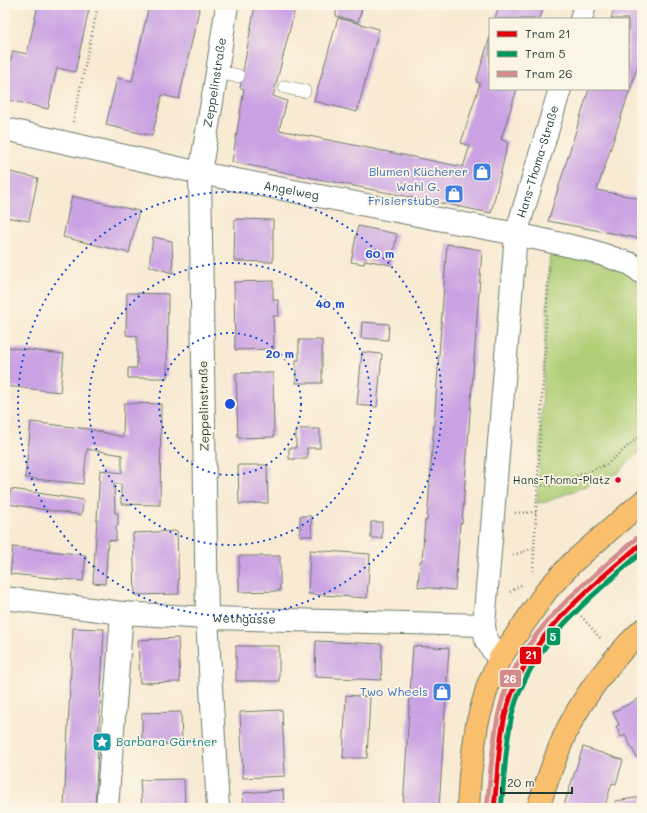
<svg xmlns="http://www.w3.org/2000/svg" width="647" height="813" font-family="Mali,sans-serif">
	<rect width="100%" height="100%" fill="#fcf5e5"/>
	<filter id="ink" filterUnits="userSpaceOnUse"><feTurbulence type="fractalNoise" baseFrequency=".025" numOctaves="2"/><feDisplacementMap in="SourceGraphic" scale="8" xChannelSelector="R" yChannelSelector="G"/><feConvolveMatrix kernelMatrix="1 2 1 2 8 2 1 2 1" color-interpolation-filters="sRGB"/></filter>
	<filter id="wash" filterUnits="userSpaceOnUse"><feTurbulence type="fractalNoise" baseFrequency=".012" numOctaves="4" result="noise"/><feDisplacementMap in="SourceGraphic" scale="16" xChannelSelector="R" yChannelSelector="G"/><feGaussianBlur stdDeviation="0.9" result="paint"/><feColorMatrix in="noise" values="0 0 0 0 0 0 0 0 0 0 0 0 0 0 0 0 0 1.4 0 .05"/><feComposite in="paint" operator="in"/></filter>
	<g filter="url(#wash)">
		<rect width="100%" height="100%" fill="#f8ead3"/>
		<path fill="#afce76" stroke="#678655" d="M550 249 627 268 642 282V449L618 473 546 502 537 503Z"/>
		<g id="blocks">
			<g fill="#caa2e3">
				<path d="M38 5H90L75 72 57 68 48 109 5 99V85L13 51 27 54Z"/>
				<path d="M149 5H200L179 99 162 95 152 136 106 125 117 78 132 81Z"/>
				<path d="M255 5H296L273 96 287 101 279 130 463 167 470 146 461 143 480 83 476 82 490 37V89H517L501 139 508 143 491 213 232 162 244 89 240 88Z"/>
				<path d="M336 5H363L358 22 336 16Z"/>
				<path d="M499 5H544L540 19H495Z"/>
				<path d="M615 5H642V53L597 190 642 199V239L548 221 589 89H628V19H611Z"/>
				<path d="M338 18 379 29 357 112 314 101Z"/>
				<path d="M5 171 38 178 29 221 5 217Z"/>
				<path d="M72 196 139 211 129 253 63 237Z"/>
				<path d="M235 219 273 220V262L234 261Z"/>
				<path d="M358 226 397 234 391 265 365 260 364 264 351 262Z"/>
				<path d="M153 237 172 241 173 273 149 266Z"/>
				<path d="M447 244 482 250 462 523H460L455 590 418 587 420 561H422L425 520 427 521Z"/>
				<path d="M273 281V300H278L279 316H273L274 349 235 350 234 282Z"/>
				<path d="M127 293 168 294 167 378H128V368H137V336L126 335Z"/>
				<path d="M362 322 389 324 388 340 361 338Z"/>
				<path d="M299 340H322V383H296V360H299Z"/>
				<path d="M5 347 64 354 60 392 5 386Z"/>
				<path d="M362 352 382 354 377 407 357 405Z"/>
				<path d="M236 373H273L274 437 238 438Z"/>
				<path d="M124 403 161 404 160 505 121 504V484H114L115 513H118V526H116V541L108 540 105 584 93 583 100 470 122 473V455L87 449 83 484 25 478 31 422 89 429 123 437Z"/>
				<path d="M296 429H320V448H307V459H289V448H296Z"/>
				<path d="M238 465H267L268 503 239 504Z"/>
				<path d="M11 489 84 500 81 515 8 504Z"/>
				<path d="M300 516H311L312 536H300Z"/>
				<rect x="371" y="522" width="11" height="16"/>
				<path d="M177 531 179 594 135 595 133 533Z"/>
				<path d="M13 547 86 555 83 581 10 574Z"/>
				<path d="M310 550 370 554 367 598 308 594Z"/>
				<path d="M239 556H280V591L239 592Z"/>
				<path d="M73 628 104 629 95 808H64Z"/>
				<path d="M178 638 180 682 140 683 138 640Z"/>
				<path d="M316 641 382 644 381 680 315 677Z"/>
				<rect x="236" y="646" width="43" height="35"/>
				<path d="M413 646 449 648 439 808H403Z"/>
				<path d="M346 695 370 697 367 758H343Z"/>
				<path d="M642 697V755L637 758 625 735 621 737 616 726 619 725 613 712Z"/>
				<path d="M282 710 285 776 243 778 240 712Z"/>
				<path d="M181 712 182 744H142V713Z"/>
				<path d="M583 747 623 760 616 784 612 783 604 808H563Z"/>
				<path d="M184 779 185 808H142L140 780Z"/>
				<path d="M283 790 284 808H244L243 793Z"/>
				<path d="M642 797V808H613L616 807 615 801Z"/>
			</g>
		</g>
	</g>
	<g filter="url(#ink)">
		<use href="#blocks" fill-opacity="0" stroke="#6b7a6c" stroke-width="1"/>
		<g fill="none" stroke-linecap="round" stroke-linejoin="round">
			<g stroke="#6b7a6c" stroke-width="14">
				<g id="lane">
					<path d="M217 72 238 76"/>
					<path d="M285 87 304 91"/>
				</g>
			</g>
			<g stroke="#6b7a6c" stroke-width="24">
				<g id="street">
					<path d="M581 19 585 5"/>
					<path id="s1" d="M5 129 200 173 516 234 589 250 631 264 642 273"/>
					<path id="s2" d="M5 598 122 613 207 618 484 625"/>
					<path id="s3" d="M499 660 486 640 484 625 516 234 560 89"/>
					<path d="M107 808 122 613"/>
					<path id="s4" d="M218 808 207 618 200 173 217 72 227 5"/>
				</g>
			</g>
			<g stroke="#6b7a6c" stroke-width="24">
				<g id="primary">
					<path d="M468 808 470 775 477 724 488 685 499 660 547 590 573 562 642 502"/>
					<path d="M538 808C547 781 556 753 568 728 587 691 612 659 642 630"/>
				</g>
			</g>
			<g stroke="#6b7a6c" stroke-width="2.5" stroke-dasharray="1 3" stroke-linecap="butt">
				<path d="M73 122 98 5"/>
				<path d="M518 484 549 486 606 465 642 434"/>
				<path d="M515 513 537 512"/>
				<path d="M513 555 535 548"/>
				<path d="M533 571 549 264"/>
				<path d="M510 592 521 585"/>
				<path d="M568 601 601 639"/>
			</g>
			<use href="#lane" stroke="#fff" stroke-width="13"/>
			<use href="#street" stroke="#fff" stroke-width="22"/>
			<use href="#primary" stroke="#f9bf6c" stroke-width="22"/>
			<g stroke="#fcf5e5" stroke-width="8">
				<path id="tram-1" d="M494 808C498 775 498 740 507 708 527 636 588 590 642 543"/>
			</g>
			<g stroke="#fcf5e5" stroke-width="8">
				<path id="tram-2" d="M501 808C505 776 505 743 513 711 532 642 591 597 642 552"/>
			</g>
			<g stroke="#fcf5e5" stroke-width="8">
				<path id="tram-3" d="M487 807C491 774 492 740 500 708 519 633 582 586 637 538"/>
			</g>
			<use href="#tram-1" stroke="#e2000a" stroke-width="5"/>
			<use href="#tram-2" stroke="#00975f" stroke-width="5"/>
			<use href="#tram-3" stroke="#d38c8b" stroke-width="5"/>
		</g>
	</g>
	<g fill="none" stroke="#1d4ed8" stroke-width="2" stroke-dasharray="2 4">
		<circle cx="230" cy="404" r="71"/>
		<circle cx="230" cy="404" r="141"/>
		<circle cx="230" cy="404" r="212"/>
	</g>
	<defs>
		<g id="shop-square" transform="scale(1)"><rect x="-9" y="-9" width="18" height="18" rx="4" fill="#3f7fe0" stroke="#fcf5e5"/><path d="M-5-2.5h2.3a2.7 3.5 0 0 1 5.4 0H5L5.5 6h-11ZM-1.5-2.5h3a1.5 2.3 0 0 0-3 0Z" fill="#fff"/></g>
		<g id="sight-square" transform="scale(1)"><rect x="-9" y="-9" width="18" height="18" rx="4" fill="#0f9aa8" stroke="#fcf5e5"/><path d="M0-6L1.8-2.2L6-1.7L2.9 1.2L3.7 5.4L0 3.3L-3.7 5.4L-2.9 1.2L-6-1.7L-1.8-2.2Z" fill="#fff"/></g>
	</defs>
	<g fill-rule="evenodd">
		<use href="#shop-square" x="482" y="172"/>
		<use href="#shop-square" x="454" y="194"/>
		<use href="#shop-square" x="442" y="692"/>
		<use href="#sight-square" x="102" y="742"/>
	</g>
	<circle fill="#e4002b" stroke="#fcf5e5" stroke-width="1.5" cx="618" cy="480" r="3.5"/>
	<g text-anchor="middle" stroke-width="3.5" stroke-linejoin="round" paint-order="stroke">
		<g font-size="11" fill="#1f3d34" stroke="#fcf5e5" text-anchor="end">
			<text x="610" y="484">Hans-Thoma-Platz</text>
		</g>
		<g font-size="12" fill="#1f3d34" stroke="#fcf5e5">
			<text dy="4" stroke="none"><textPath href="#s4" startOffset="727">Zeppelinstraße</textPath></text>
			<text dy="4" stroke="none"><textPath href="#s3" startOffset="507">Hans-Thoma-Straße</textPath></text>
			<text dy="4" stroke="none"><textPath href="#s1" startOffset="293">Angelweg</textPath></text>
			<text transform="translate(204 406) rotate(-91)" y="4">Zeppelinstraße</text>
			<text dy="4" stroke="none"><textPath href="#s2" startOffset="240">Wethgasse</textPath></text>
		</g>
		<g font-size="12" fill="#366cbe" stroke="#fcf5e5" text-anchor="end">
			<text x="468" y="176">Blumen Kücherer</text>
			<text x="440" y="191">Wahl G.<tspan x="440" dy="14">Frisierstube</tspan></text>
			<text x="428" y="696">Two Wheels</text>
		</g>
		<g font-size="12" fill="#0d838f" stroke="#fcf5e5" text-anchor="start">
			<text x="116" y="746">Barbara Gärtner</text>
		</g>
	</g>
	<circle cx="230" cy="404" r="6" fill="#1d4ed8" stroke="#fcf5e5" stroke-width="2"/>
	<g font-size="12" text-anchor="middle" font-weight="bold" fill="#1d4ed8" stroke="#fcf5e5" stroke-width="3.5" stroke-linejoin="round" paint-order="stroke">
		<text x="380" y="258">60 m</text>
		<text x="330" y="308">40 m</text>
		<text x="280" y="358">20 m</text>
	</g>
	<g stroke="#fcf5e5" stroke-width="1.5">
		<rect x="546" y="627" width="15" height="19" rx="4" fill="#00975f"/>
		<rect x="519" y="646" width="23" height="19" rx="4" fill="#e2000a"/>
		<rect x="499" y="669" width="23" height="19" rx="4" fill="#d38c8b"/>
	</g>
	<g font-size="11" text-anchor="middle" font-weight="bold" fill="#fff">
		<text x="553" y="641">5</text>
		<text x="531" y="659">21</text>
		<text x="510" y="683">26</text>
	</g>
	<rect width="647" height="813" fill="none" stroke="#fcf5e5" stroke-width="20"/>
	<rect x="489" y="18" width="140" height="72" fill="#fcf5e5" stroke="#a4ab9e"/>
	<rect x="497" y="31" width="20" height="6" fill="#e2000a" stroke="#a4ab9e"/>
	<text x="525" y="38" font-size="12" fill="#1f3d34">Tram 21</text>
	<rect x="497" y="51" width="20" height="6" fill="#00975f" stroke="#a4ab9e"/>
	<text x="525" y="58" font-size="12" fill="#1f3d34">Tram 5</text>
	<rect x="497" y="71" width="20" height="6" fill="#d38c8b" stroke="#a4ab9e"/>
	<text x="525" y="78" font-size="12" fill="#1f3d34">Tram 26</text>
	<path d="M501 787v6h71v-6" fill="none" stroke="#1f3d34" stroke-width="2"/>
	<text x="507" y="787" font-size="12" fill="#1f3d34" stroke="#fcf5e5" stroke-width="3" paint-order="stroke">20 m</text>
</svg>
